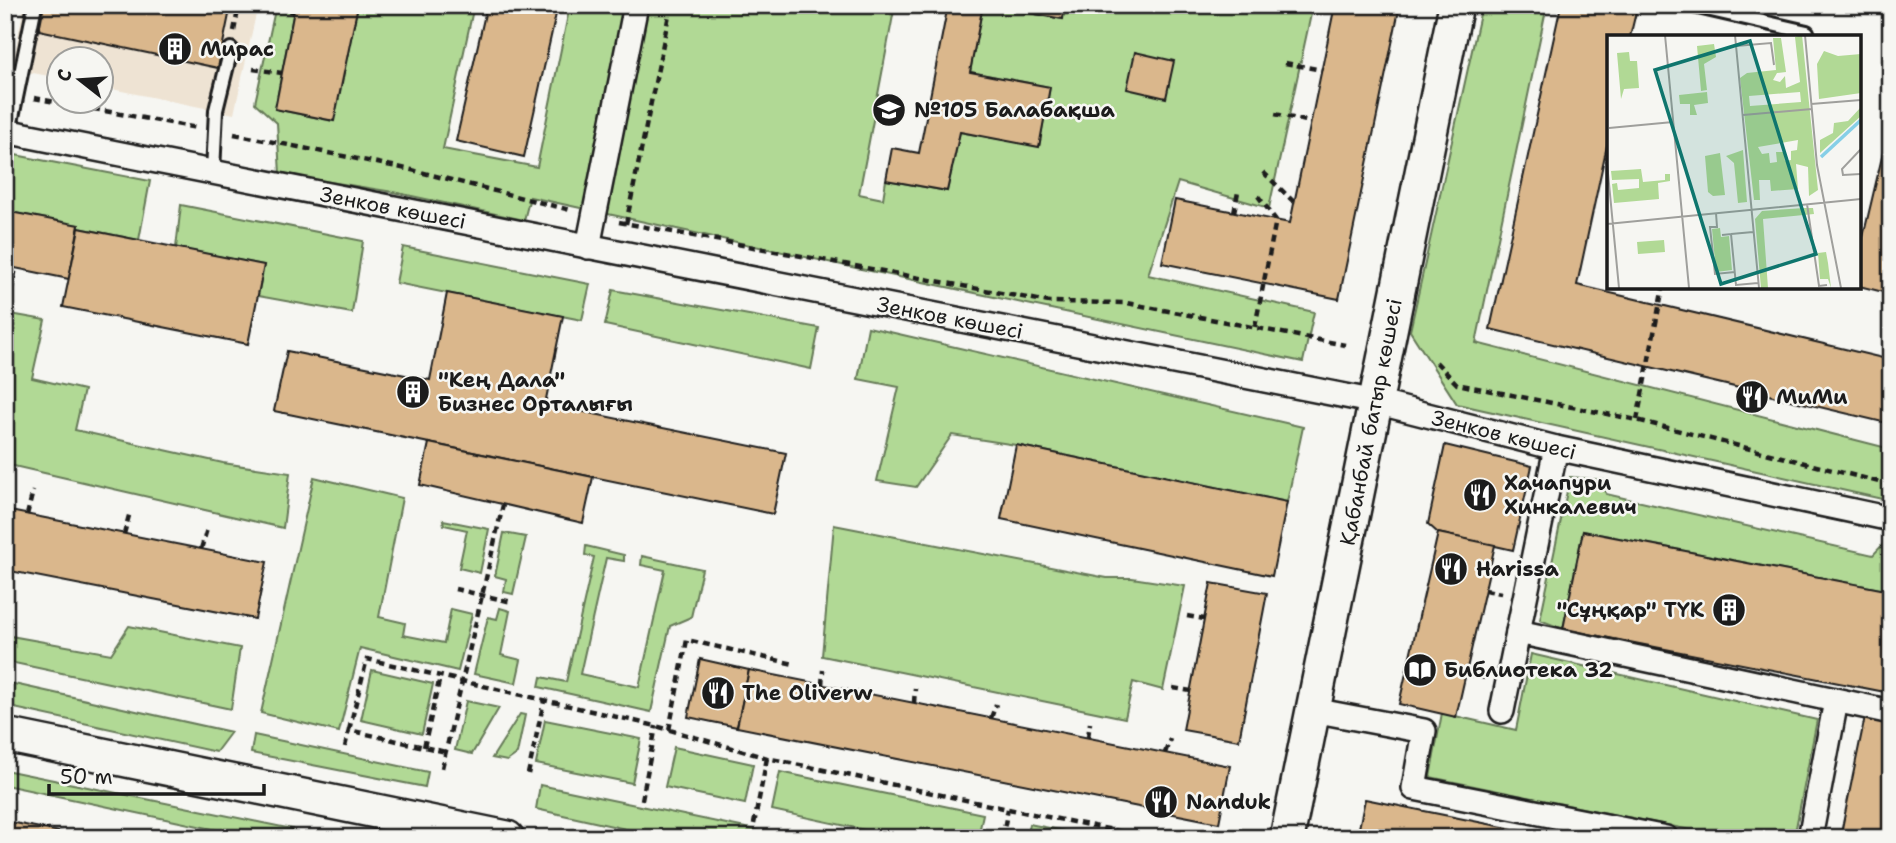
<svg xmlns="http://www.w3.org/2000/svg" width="1896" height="843" font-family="'Shantell Sans',sans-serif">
	<rect width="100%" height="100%" fill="#f6f6f2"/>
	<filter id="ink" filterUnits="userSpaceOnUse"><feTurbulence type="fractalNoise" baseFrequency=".0143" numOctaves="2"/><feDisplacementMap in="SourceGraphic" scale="14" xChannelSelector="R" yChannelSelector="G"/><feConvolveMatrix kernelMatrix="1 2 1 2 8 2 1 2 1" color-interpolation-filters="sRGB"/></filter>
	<g filter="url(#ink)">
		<path fill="#eee3d3" d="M24 5H258L234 114 102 87V60H60L59 78 12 69Z"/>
		<g fill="#b1d995" stroke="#667a58" stroke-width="2">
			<path d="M276 5H295L275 109 333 121 358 5H474L443 149 537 167 570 5H895L859 194 883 199 886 180 947 191 960 132 1039 146 1050 87 970 72 983 5 1062 19 1065 5H1313L1269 208 1178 182 1148 275 1314 312 1303 362 842 265 530 197 524 220 393 192 280 174 277 123 255 103Z"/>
			<path d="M1482 5H1547L1476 343 1891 449V501L1457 404 1410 331Z"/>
			<path d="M5 153 150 181 139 240 79 228V225L5 211Z"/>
			<path d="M181 205 363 241 352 313 258 296 264 265 176 248Z"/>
			<path d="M403 247 590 284 582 320 396 283Z"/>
			<path d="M613 290 819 328 811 369 605 325Z"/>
			<path d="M5 313 45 320 32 378 84 390 75 430 223 463 290 473 283 528 5 464Z"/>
			<path d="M868 327 1303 427 1287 502 1016 445 952 435 916 487 877 481 899 387 858 379Z"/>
			<path d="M314 477 402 498 379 617 405 623 403 635 444 643 451 609 472 614 458 671 360 648 339 732 261 713Z"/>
			<path d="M1570 477 1603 480 1606 494 1873 555 1889 538 1891 545V591L1583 531 1563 629 1540 620Z"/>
			<path d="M443 520 489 529 480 573 459 568 467 530 444 525Z"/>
			<path d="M834 525 1107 578H1132L1185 586 1163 690 1133 682 1125 718 822 656Z"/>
			<path d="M504 533 526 537 513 594 504 592 506 579 495 576Z"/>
			<path d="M586 546 624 555V561L606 558 580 674 639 687 665 570 641 565 642 556 702 569 691 617 670 626 651 712 539 687 541 677 566 682 594 557 585 555Z"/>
			<path d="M500 608 510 611 501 655 521 660 516 683 474 674 488 617 497 619Z"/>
			<path d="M129 626 240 648 231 709 5 661V635L111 654Z"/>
			<path d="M1531 654 1817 720 1794 838H1730L1430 777 1442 713 1516 730Z"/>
			<path d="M372 670 433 684 422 734 361 720Z"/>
			<path d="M5 682 231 732 216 752 5 706Z"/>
			<path d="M466 701 499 708 472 754 455 750Z"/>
			<path d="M520 714 525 715 517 754 507 761 492 758Z"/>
			<path d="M545 720 641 739 632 783 536 764Z"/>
			<path d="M254 735 428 772 425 787 251 753Z"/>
			<path d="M674 747 753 764 745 804 665 787Z"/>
			<path d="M5 770 292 829 290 838H255L5 785Z"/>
			<path d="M780 772 983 814 978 838H902L772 810Z"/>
			<path d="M540 785 793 838H666L536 809Z"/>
			<path d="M1029 824 1100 838H1026Z"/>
		</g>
		<g fill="#dab78c" stroke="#1c1c1c" stroke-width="2">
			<path d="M44 5H231L218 68 39 30Z"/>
			<path d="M295 5H358L334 121 275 109Z"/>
			<path d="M487 5H558L524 157 456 141Z"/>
			<path d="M948 5H983L970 72 1050 87 1039 147 960 132 947 191 886 180 892 148 919 153Z"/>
			<path d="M987 5H1065L1063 19Z"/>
			<path d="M1335 5H1400L1339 299 1162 263 1175 200 1290 223Z"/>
			<path d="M1561 5H1624L1637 8 1630 37H1609V136L1577 285 1891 360V424L1490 329Z"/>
			<path d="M1135 52 1174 61 1166 98 1127 89Z"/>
			<path d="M1891 119V294L1859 286V254Z"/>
			<path d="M5 211 79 225 69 279 5 266Z"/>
			<path d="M79 228 264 265 248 344 63 307Z"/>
			<path d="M447 293 563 316 545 404 786 453 773 514 274 411 287 351 430 380Z"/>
			<path d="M429 443 593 477 583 523 420 485Z"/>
			<path d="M1016 445 1287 502 1272 576 1001 519Z"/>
			<path d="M1445 445 1532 466 1513 550 1438 533 1428 524Z"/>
			<path d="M5 510 267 562 255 619 5 570Z"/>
			<path d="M1583 531 1891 591V661L1885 692 1563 629Z"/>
			<path d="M1438 533 1495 545 1456 717 1399 704Z"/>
			<path d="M1211 583 1267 593 1239 740 1183 730Z"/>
			<path d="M700 659 749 670 737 727 688 717Z"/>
			<path d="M749 670 1230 766 1219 823 737 727Z"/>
			<path d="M1866 712 1891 717V838H1840Z"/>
			<path d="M1365 799 1439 814 1557 838H1357Z"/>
			<path d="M5 821 90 838H5Z"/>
		</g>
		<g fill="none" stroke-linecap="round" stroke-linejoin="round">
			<g stroke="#1c1c1c" stroke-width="18">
				<g id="lane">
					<path d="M1689 5 1807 32"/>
					<path d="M9 132 35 5"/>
					<path d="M213 172 216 110 231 49"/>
				</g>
			</g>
			<g stroke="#1c1c1c" stroke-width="28">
				<g id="street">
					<path d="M5 131 1376 402 1556 448 1891 519"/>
					<path d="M588 247 636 5"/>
					<path d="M1518 632 1556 448"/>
					<path d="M1313 710 1424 731 1414 788 1666 838"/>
					<path d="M1502 711 1518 632 1891 712"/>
					<path d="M1810 838 1836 701"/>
				</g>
			</g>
			<g stroke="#1c1c1c" stroke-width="38">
				<g id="secondary">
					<path d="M5 735 507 838"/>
					<path d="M1287 838 1456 5"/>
				</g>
			</g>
			<g stroke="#1c1c1c" stroke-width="4.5" stroke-dasharray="7 5" stroke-linecap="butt">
				<path d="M266 6 294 12"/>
				<path d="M1297 8 1303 5"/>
				<path d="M234 31 239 5"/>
				<path d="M1285 63 1322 70"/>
				<path d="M253 69 282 73"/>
				<path d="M34 98 197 128"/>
				<path d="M1275 114 1311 122"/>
				<path d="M234 134 412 170 570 210"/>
				<path d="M1263 172 1294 202"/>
				<path d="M1234 212 1238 192"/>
				<path d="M619 222 1049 302 1127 303 1345 345"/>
				<path d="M626 224 671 5"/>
				<path d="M9 302 16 268"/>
				<path d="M1255 327 1276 220 1258 196"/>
				<path d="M1436 362 1457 384 1637 420 1891 485"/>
				<path d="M1637 420 1663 287"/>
				<path d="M27 515 33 491"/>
				<path d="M124 534 130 512"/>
				<path d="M201 549 207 529"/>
				<path d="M455 589 512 602"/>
				<path d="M1485 590 1501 593"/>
				<path d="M1187 616 1204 619"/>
				<path d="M1466 674 1486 678"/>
				<path d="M822 685 823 670"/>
				<path d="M1173 688 1191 691"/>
				<path d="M914 703 915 688"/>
				<path d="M991 718 996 704"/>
				<path d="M349 730 367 659 656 726 767 758 1008 809 1153 838"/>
				<path d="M669 730 687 640 794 664"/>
				<path d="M1088 737 1090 723"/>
				<path d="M345 747 349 730 446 752"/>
				<path d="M424 747 440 677"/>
				<path d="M1165 753 1170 739"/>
				<path d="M442 768 503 505"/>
				<path d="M528 774 544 701"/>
				<path d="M642 800 656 726"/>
				<path d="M754 824 767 758"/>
				<path d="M1002 838 1008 809"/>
			</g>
			<use href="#lane" stroke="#f6f6f2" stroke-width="12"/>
			<use href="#street" stroke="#f6f6f2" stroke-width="23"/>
			<use href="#secondary" stroke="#f6f6f2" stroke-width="33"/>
		</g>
	</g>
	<defs>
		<g id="building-disc" transform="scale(1.75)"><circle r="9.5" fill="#1c1c1c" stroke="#f6f6f2"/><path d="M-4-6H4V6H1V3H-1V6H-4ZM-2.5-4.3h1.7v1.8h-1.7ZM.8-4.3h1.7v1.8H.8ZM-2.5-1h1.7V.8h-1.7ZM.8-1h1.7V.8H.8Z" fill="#fff"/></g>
		<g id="school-disc" transform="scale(1.75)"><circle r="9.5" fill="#1c1c1c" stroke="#f6f6f2"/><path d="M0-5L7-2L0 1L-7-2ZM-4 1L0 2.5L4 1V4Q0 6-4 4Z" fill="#fff"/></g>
		<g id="restaurant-disc" transform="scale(1.75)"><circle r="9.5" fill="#1c1c1c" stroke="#f6f6f2"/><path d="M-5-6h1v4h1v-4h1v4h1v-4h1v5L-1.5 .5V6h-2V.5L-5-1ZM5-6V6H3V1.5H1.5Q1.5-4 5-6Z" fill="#fff"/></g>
		<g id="library-disc" transform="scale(1.75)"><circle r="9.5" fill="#1c1c1c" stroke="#f6f6f2"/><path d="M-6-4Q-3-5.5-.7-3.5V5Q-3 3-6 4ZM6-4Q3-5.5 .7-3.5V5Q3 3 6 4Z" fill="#fff"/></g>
	</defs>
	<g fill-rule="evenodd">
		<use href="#building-disc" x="175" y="49"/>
		<use href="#school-disc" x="889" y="110"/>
		<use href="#building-disc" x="413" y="392"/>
		<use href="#restaurant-disc" x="1752" y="397"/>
		<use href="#restaurant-disc" x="1480" y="495"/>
		<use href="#restaurant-disc" x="1451" y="569"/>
		<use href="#building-disc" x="1729" y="610"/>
		<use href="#library-disc" x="1420" y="670"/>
		<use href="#restaurant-disc" x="718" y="693"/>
		<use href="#restaurant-disc" x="1161" y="802"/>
	</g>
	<g text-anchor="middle" stroke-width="5" stroke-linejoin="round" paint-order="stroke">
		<g font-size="21" font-weight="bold" fill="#1c1c1c" stroke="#f6f6f2" text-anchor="start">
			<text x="200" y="56">Мирас</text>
			<text x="914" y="117">№105 Балабақша</text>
			<text x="438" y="387">"Кең Дала"<tspan x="438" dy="24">Бизнес Орталығы</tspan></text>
			<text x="1776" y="404">МиМи</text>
			<text x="1504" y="490">Хачапури<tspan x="1504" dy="24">Хинкалевич</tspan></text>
			<text x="1476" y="576">Harissa</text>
			<text x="1704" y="617" text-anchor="end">"Сұңқар" ТҮК</text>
			<text x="1444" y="677">Библиотека 32</text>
			<text x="742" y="700">The Oliverw</text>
			<text x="1186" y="809">Nanduk</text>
		</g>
		<g font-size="21" fill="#1c1c1c" stroke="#f6f6f2">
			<text transform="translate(393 208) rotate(11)" y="7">Зенков көшесі</text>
			<text transform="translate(950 318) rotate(11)" y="7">Зенков көшесі</text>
			<text transform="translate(1371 422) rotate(-79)" y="7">Қабанбай батыр көшесі</text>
			<text transform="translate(1504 435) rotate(14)" y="7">Зенков көшесі</text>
		</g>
	</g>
	<g transform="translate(1607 35)">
		<rect width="254" height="254" fill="#f6f6f2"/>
		<path d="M195 0 211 155 202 161 201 132 189 129 191 154 164 156 163 145H152L153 165H147L133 43 140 38 169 35 166 3H174L179 37 170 38 166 45 173 47 178 41 179 53 193 47 188 2ZM193 57 194 67 143 71 142 61ZM191 105 190 115 184 116V125L178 126 177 117H169L170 127 163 128 162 118 155 119 151 112ZM107 9 109 22 97 29 100 55 94 56 90 11ZM217 16 231 21 254 19V58L212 64 210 29ZM22 17 23 26H30L32 53 17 54 14 64 10 18ZM100 57 101 68 87 70 90 80H83V69H73L72 60ZM254 72V81L213 118V105L226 98 227 88 241 86ZM136 115 140 167 131 168 127 128 119 121ZM113 118 118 160 106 161 101 157 98 121ZM34 134 36 147 58 145V139H63V146L51 148 52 164 7 168 5 149 10 148 11 155 32 153V144L5 145 4 136ZM197 173H206L207 179 156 184 161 253H154L148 184 155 176ZM113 193 114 202 122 201 125 235 109 237 105 194ZM57 205 58 217 31 219 30 207ZM219 217 221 228 224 253 221 244H213L211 218Z" fill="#b1d995" fill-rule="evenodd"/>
		<path fill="none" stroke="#86cfe7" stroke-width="3.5" d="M214 122 254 85"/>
		<path fill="none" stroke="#9f9f9c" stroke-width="2" d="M58 0 82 253M128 0 152 253M198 0 210 130 234 253M129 11 164 8 167 30M204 69 254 65M136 80 205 74M2 93 66 87M254 114 235 134 236 140 254 139M0 128 12 253M200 169 212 251 220 250M109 178 110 192H103L108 239 128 237M0 189 254 164M124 199 146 197M115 200 124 199 129 250 151 248"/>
		<path fill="#0f766e" fill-opacity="0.15" stroke="#0f766e" stroke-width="3.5" d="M143 6 209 219 114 249 48 35Z"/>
		<rect width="254" height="254" fill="none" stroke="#1c1c1c" stroke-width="3.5"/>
	</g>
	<rect width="1896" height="843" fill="none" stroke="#f6f6f2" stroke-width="28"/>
	<rect x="14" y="14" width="1868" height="815" fill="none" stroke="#1c1c1c" stroke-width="2.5" filter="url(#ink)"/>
	<g transform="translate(80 80) rotate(287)"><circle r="33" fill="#f6f6f2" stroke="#9f9f9c" stroke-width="2"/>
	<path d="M0-5L12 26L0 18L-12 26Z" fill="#1c1c1c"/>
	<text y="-10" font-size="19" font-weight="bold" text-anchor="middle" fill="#1c1c1c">С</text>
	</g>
	<path d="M49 784v10h215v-10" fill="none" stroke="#1c1c1c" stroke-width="3.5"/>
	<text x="60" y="784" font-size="21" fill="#1c1c1c" stroke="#f6f6f2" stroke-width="5" paint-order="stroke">50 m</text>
</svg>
